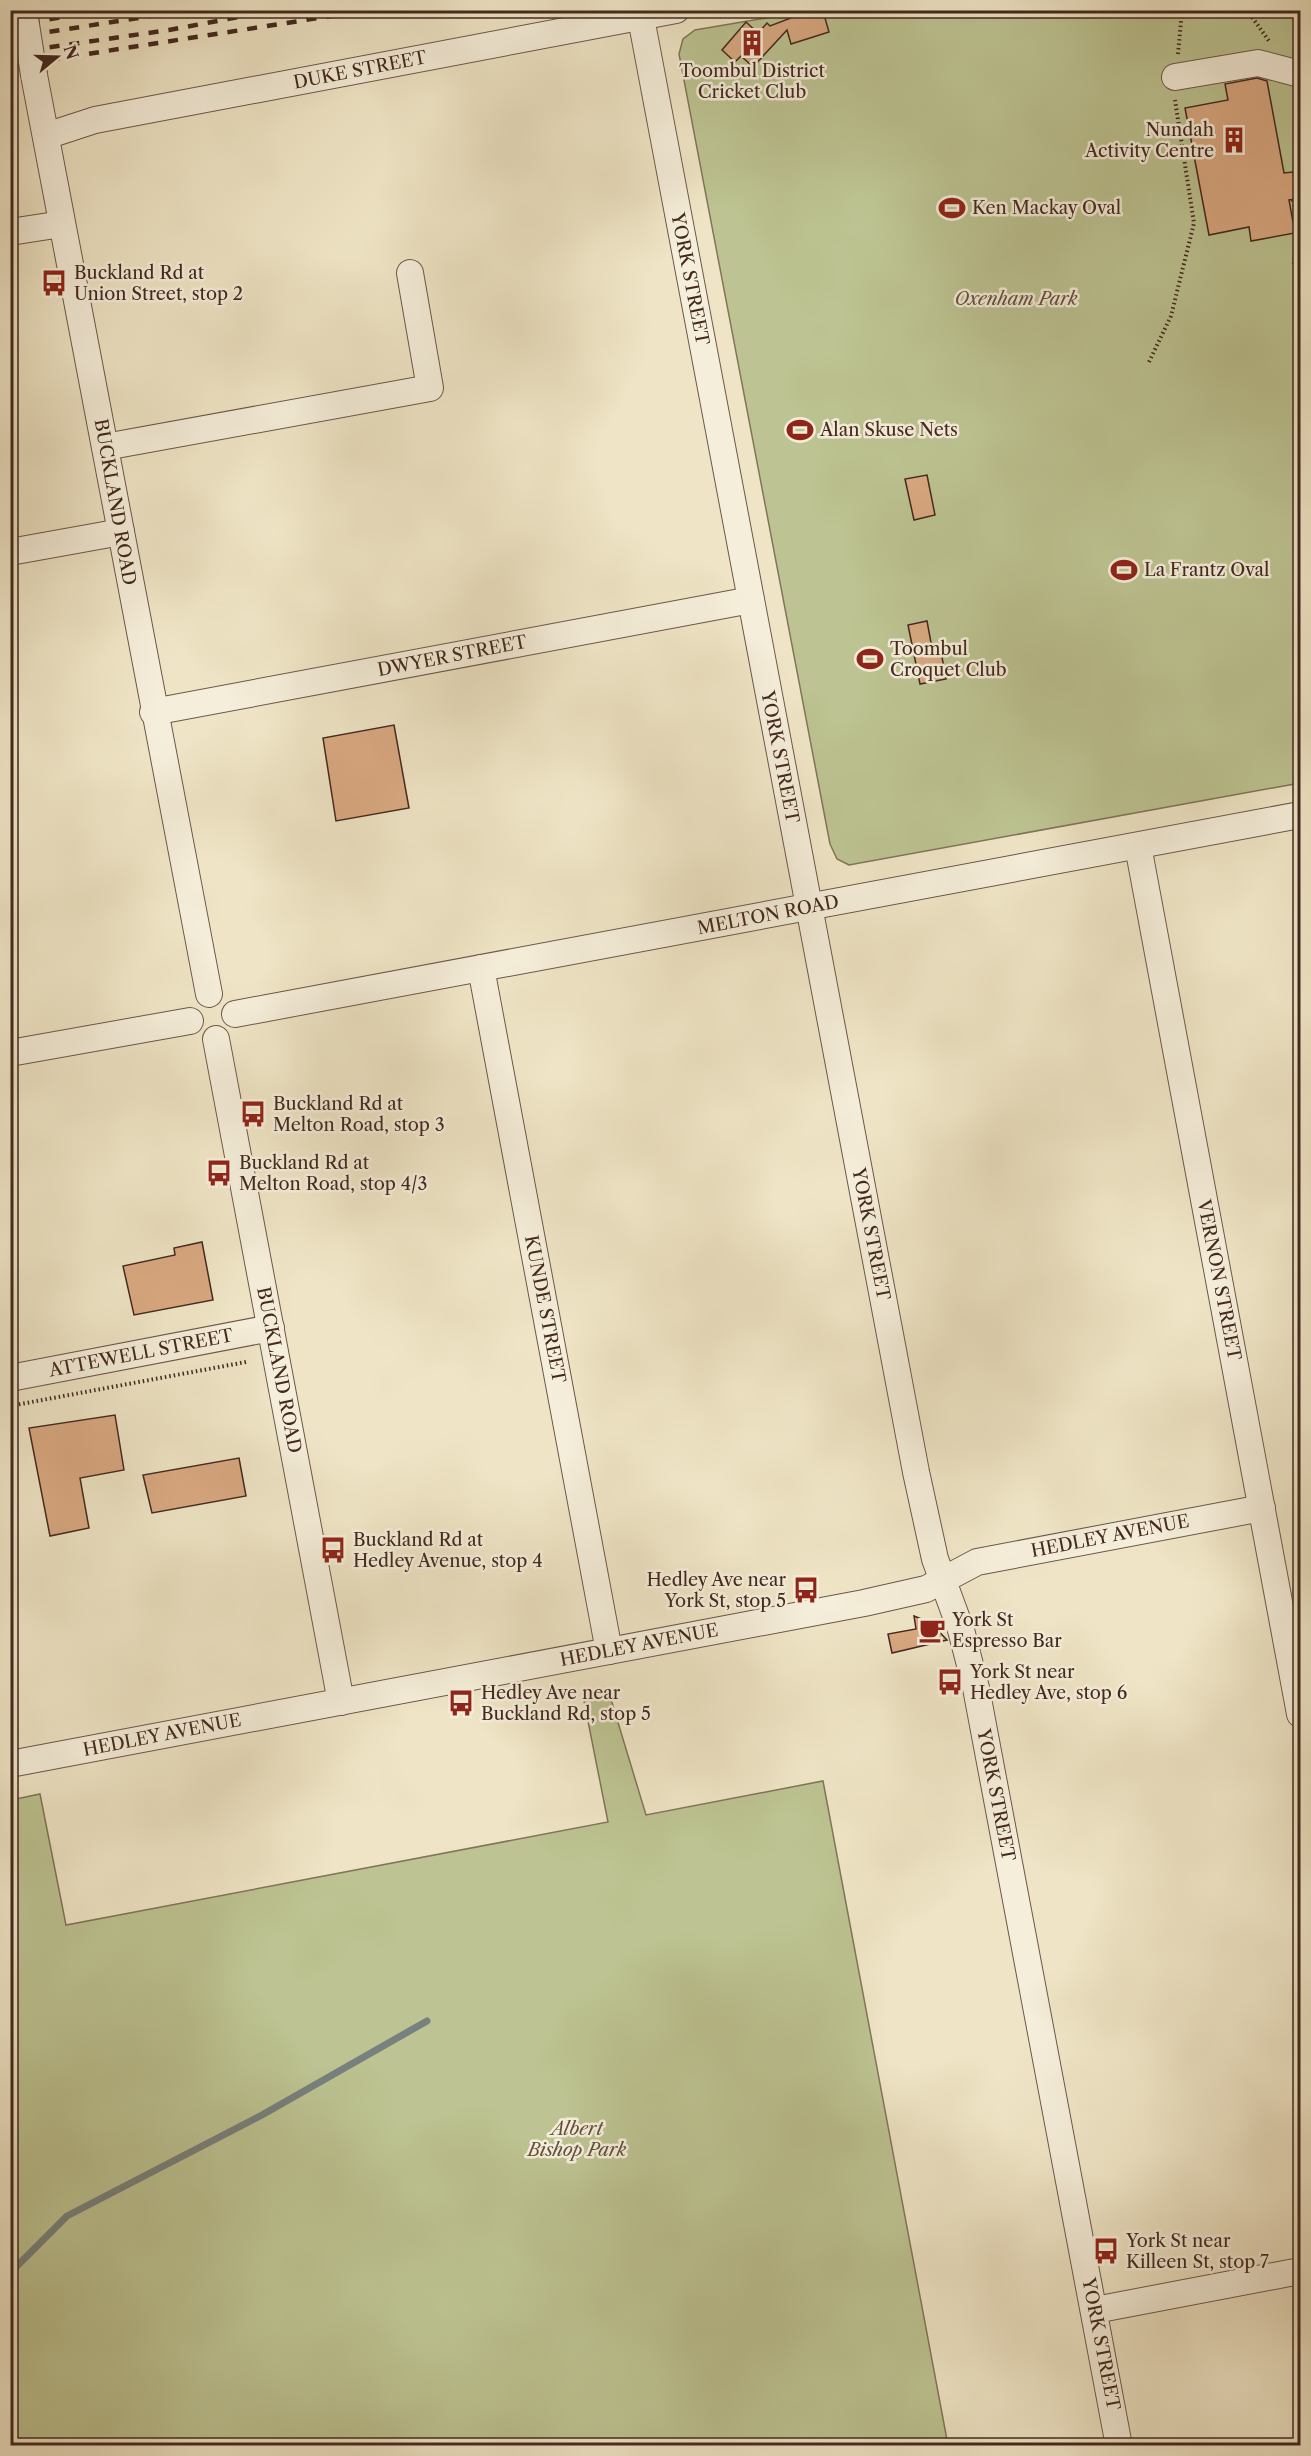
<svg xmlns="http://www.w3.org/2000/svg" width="1311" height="2456" font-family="'Libre Caslon Text',serif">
	<rect width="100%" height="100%" fill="#efe5c6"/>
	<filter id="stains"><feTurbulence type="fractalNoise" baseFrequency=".00333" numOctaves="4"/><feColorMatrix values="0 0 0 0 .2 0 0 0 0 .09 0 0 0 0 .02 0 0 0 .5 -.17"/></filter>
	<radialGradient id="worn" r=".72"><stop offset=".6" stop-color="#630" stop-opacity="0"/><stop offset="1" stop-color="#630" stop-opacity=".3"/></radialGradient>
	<g fill="#bdc392" stroke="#807658" stroke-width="1.5">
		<path d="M807 11H1294L1300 48V783L849 865 837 859 830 844 679 54 683 39 695 30Z"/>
		<path d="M610 1696 646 1815 823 1781 948 2445H11L10 1937 17 1936 10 1906 11 1800 40 1794 66 1925 608 1822 584 1701Z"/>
	</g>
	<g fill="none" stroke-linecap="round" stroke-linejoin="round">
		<path stroke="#77817d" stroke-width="7" d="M10 2273 67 2216 262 2115 427 2021"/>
	</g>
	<g fill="#daa982" stroke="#42281f" stroke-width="1.5">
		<path d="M823 11 829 32 791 44 787 30 753 67 741 56 735 62 722 50 746 22 758 33 767 23 770 26 804 13Z"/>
		<path d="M1257 78 1267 81 1284 173 1293 172 1298 199 1289 200 1295 233 1251 241 1249 227 1209 235 1185 108 1228 100 1225 84Z"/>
		<path d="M927 475 935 515 914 520 905 479Z"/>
		<path d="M927 621 932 648 940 646 946 679 920 684 908 625Z"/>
		<path d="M394 725 409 808 336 821 323 738Z"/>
		<path d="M202 1242 213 1300 134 1315 123 1266 175 1255 174 1248Z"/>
		<path d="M115 1415 124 1470 80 1478 89 1528 50 1536 29 1428Z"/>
		<path d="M239 1458 246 1496 152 1513 143 1475Z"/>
		<path d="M914 1616 931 1623 947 1640 892 1653 888 1634 916 1629Z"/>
	</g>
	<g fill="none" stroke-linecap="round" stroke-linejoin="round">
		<g stroke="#6d5749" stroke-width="28">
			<g id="minor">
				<path d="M641 18 916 1472 935 1559 961 1630 976 1688 1119 2446"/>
				<path d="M34 75 209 994"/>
				<path d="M1175 77 1258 63 1300 74"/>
				<path d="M46 136 95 120 676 10"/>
				<path d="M10 232 62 224"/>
				<path d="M105 447 430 388 410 273"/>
				<path d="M10 552 121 532"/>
				<path d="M153 712 751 600"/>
				<path d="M1138 846 1300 1714"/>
				<path d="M481 968 609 1651"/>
				<path d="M235 1014 1300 815"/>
				<path d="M216 1039 341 1702"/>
				<path d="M10 1053 190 1021"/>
				<path d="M10 1378 271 1328"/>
				<path d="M10 1764 864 1603 926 1589 977 1562 1262 1508"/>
				<path d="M1095 2310 1300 2271"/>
			</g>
		</g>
		<g stroke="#42281f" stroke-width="4" stroke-dasharray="1.5 3" stroke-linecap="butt">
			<path d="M1247 10 1269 41"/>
			<path d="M1178 54 1182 10"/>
			<path d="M1293 200 1297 219 1300 221"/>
			<path d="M1294 264 1296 237"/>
			<path d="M1149 362 1171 316 1194 223 1175 100"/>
			<path d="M10 1406 246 1362"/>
		</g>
		<use href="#minor" stroke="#f5eeda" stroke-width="26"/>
		<g stroke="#42281f" stroke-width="4.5" stroke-dasharray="10 10" stroke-linecap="butt">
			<path d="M10 26 104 10"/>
			<path d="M10 38 189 10"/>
			<path d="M10 53 169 30 276 10"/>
			<path d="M10 66 370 10"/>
		</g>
		<g stroke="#6d5749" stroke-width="28" stroke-linecap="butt">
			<path id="minor-bridge" d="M24 12 34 75"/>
		</g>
		<use href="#minor-bridge" stroke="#f5eeda" stroke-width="26"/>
	</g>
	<defs>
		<g id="building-bare" transform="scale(2.07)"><path d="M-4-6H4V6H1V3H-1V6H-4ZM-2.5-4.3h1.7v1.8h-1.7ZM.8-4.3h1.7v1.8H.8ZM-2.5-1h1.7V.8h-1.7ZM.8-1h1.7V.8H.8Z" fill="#8f2418" stroke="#f5eeda" stroke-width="2.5" paint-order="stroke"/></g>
		<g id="stadium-bare" transform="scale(2.07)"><path d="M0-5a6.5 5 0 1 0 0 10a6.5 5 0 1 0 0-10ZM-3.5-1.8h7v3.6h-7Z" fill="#8f2418" stroke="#f5eeda" stroke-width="2.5" paint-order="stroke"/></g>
		<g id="bus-bare" transform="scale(2.07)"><path d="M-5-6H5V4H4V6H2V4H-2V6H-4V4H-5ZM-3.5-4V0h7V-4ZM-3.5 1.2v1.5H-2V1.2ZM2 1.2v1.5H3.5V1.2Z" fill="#8f2418" stroke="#f5eeda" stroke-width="2.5" paint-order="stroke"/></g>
		<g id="cafe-bare" transform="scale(2.07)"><path d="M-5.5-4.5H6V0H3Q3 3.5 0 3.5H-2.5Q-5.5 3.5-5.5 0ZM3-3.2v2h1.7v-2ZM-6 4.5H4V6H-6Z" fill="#8f2418" stroke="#f5eeda" stroke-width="2.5" paint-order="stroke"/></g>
	</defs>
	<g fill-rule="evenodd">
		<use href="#building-bare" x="752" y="43"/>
		<use href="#building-bare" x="1234" y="140"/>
		<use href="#stadium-bare" x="952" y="208"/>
		<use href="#bus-bare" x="54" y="283"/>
		<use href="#stadium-bare" x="800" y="430"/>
		<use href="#stadium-bare" x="1124" y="570"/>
		<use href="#stadium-bare" x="870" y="659"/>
		<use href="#bus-bare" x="253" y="1114"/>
		<use href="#bus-bare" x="219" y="1173"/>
		<use href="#bus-bare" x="333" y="1550"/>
		<use href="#bus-bare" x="806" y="1590"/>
		<use href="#cafe-bare" x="932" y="1630"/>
		<use href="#bus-bare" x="950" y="1682"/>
		<use href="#bus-bare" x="461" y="1703"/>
		<use href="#bus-bare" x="1106" y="2251"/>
	</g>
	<g text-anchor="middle" stroke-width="5" stroke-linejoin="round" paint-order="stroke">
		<g font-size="18" fill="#42281f" stroke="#f5eeda">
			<text transform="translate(360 70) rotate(-11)" y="6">DUKE STREET</text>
			<text transform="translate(690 279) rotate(79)" y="6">YORK STREET</text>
			<text transform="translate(115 502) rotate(80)" y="6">BUCKLAND ROAD</text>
			<text transform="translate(452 656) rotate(-11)" y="6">DWYER STREET</text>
			<text transform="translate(780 757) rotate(79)" y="6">YORK STREET</text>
			<text transform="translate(768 915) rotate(-11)" y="6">MELTON ROAD</text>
			<text transform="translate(871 1234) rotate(79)" y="6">YORK STREET</text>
			<text transform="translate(1219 1280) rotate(79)" y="6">VERNON STREET</text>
			<text transform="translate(545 1309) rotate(79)" y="6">KUNDE STREET</text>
			<text transform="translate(141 1353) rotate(-11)" y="6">ATTEWELL STREET</text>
			<text transform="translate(279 1370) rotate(79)" y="6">BUCKLAND ROAD</text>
			<text transform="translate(1110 1536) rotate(-11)" y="6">HEDLEY AVENUE</text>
			<text transform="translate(639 1645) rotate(-11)" y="6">HEDLEY AVENUE</text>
			<text transform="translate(162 1735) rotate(-11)" y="6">HEDLEY AVENUE</text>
			<text transform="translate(996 1795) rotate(79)" y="6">YORK STREET</text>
			<text transform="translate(1101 2344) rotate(79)" y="6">YORK STREET</text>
		</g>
		<g font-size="18" fill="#42281f" stroke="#f5eeda" text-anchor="start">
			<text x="752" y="77" text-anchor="middle">Toombul District<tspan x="752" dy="21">Cricket Club</tspan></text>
			<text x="1214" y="136" text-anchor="end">Nundah<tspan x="1214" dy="21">Activity Centre</tspan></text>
			<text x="972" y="214">Ken Mackay Oval</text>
			<text x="74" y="279">Buckland Rd at<tspan x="74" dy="21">Union Street, stop 2</tspan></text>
			<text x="820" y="436">Alan Skuse Nets</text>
			<text x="1144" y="576">La Frantz Oval</text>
			<text x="890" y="655">Toombul<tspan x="890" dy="21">Croquet Club</tspan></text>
			<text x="273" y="1110">Buckland Rd at<tspan x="273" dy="21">Melton Road, stop 3</tspan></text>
			<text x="239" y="1169">Buckland Rd at<tspan x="239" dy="21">Melton Road, stop 4/3</tspan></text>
			<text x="353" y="1546">Buckland Rd at<tspan x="353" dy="21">Hedley Avenue, stop 4</tspan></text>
			<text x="786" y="1586" text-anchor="end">Hedley Ave near<tspan x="786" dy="21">York St, stop 5</tspan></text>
			<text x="952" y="1626">York St<tspan x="952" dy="21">Espresso Bar</tspan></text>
			<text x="970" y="1678">York St near<tspan x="970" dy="21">Hedley Ave, stop 6</tspan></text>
			<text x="481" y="1699">Hedley Ave near<tspan x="481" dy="21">Buckland Rd, stop 5</tspan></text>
			<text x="1126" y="2247">York St near<tspan x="1126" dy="21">Killeen St, stop 7</tspan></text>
		</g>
		<g font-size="18" font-style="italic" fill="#614f3c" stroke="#f5eeda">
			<text x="1016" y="305">Oxenham Park</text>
			<text x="577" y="2135">Albert<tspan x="577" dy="21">Bishop Park</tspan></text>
		</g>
	</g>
	<rect width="1311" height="2456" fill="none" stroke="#efe5c6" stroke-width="36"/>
	<rect x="12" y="12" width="1287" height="2432" fill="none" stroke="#42281f" stroke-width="3"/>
	<rect x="18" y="18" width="1275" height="2420" fill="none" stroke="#42281f" stroke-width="1.5"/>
	<g transform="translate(57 57) rotate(71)" stroke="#f5eeda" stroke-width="4.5" paint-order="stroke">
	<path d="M0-4.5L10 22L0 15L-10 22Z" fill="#42281f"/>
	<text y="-9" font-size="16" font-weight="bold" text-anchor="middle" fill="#42281f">N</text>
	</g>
	<rect width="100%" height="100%" filter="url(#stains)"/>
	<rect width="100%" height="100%" fill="url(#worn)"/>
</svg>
